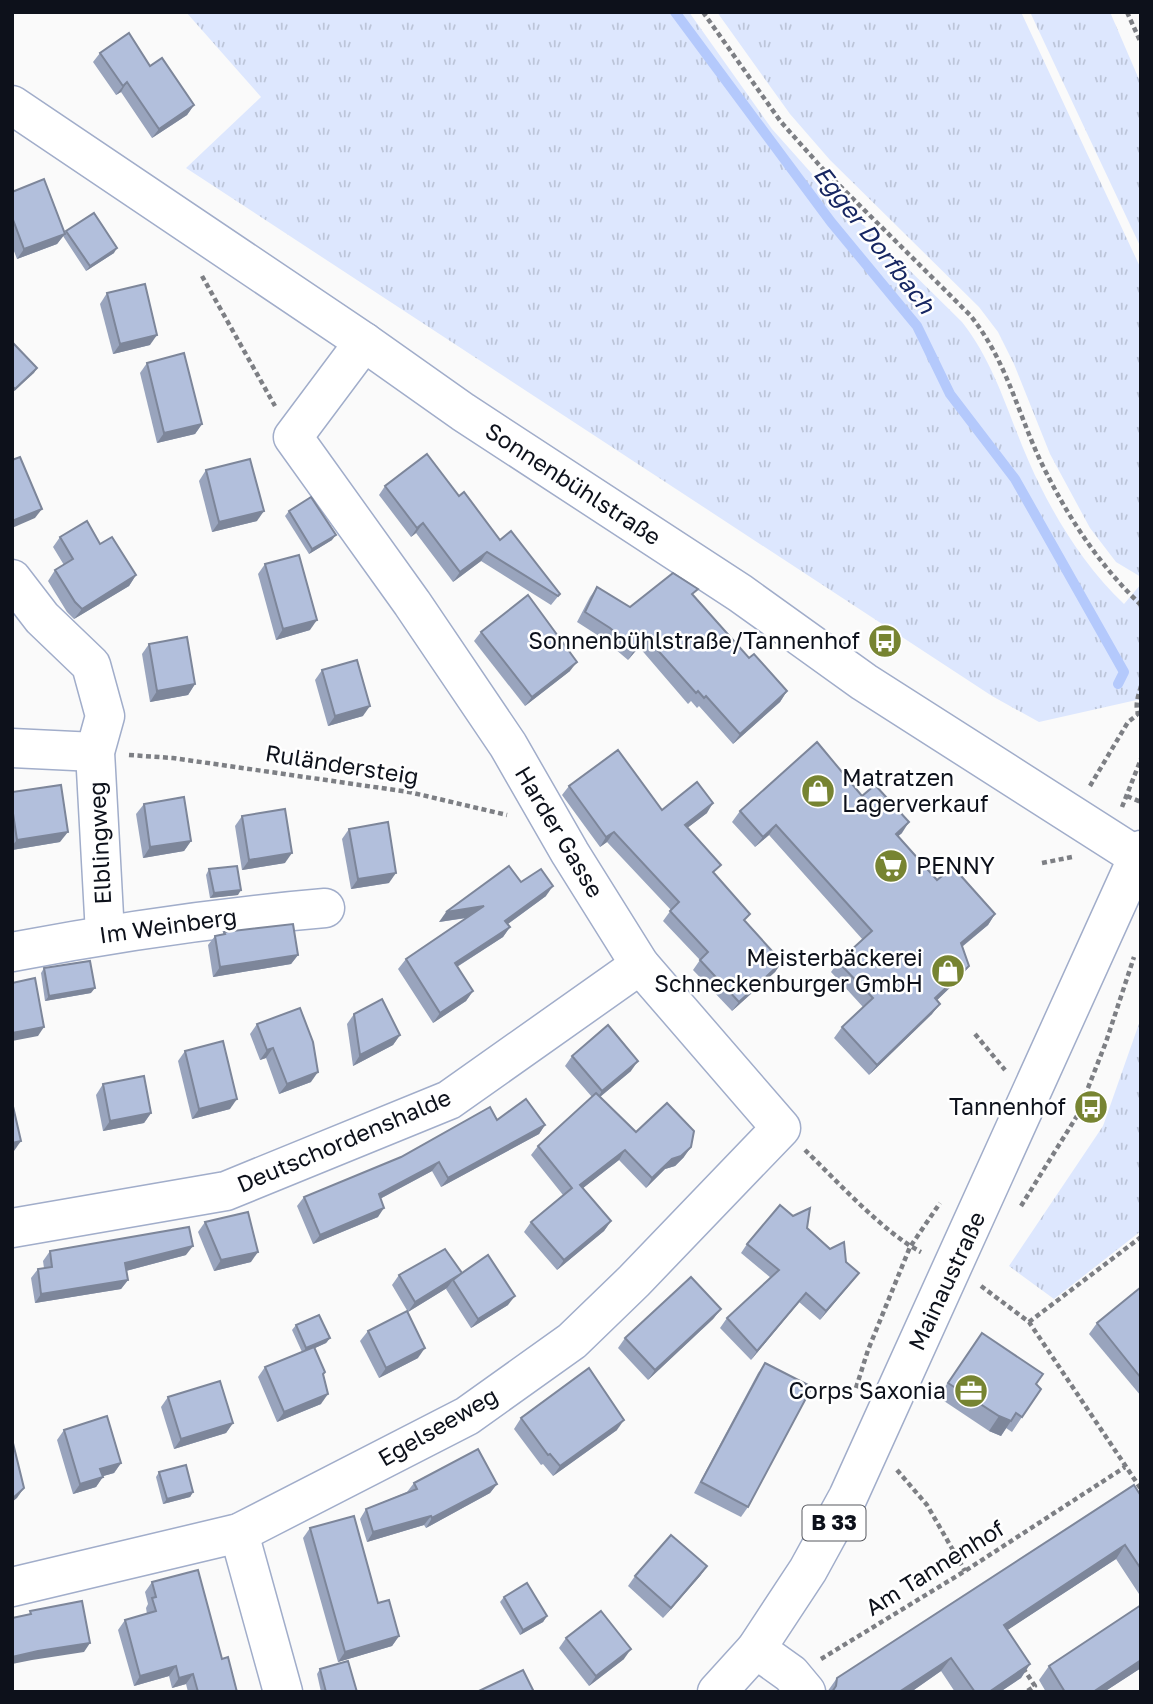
<svg xmlns="http://www.w3.org/2000/svg" width="1153" height="1704" font-family="'Golos Text',sans-serif">
	<defs>
		<pattern id="grass-tufts" width="24" height="20" patternUnits="userSpaceOnUse" patternTransform="scale(1.75)"><rect width="24" height="20" fill="#dde7fe"/><path d="M3 7l-1-3M5 7V3M7 7l1-3M15 17l-1-3M17 17v-4M19 17l1-3" fill="none" stroke="#bcc5d9"/></pattern>
	</defs>
	<rect width="100%" height="100%" fill="#fafafa"/>
	<g fill="url(#grass-tufts)">
		<path d="M186 12H689L772 129 813 175 962 322C995 364 1008 414 1029 462 1052 514 1083 565 1124 604L1141 584V699L1039 722 992 696 186 168 261 97Z"/>
		<path d="M717 12H1021L1141 269V577L1116 562 1090 528 1050 454 1014 364 998 332 979 307 830 160 790 114Z"/>
		<path d="M1030 12H1110L1141 84V248Z"/>
		<path d="M1141 1018V1231L1054 1299 1009 1266 1103 1126Z"/>
	</g>
	<g fill="none" stroke-linecap="round" stroke-linejoin="round">
		<path stroke="#b4c9fc" stroke-width="10" d="M675 12 831 222 917 326 950 394 1015 479 1124 672 1118 684"/>
		<g stroke="#a1adca" stroke-width="41">
			<g id="minor">
				<path d="M12 105 364 342 463 412 740 593 864 682 1141 859"/>
				<path d="M12 579 42 618 91 665 105 716 95 752 105 934"/>
				<path d="M12 748 95 752"/>
				<path d="M12 952C116 932 220 917 325 908"/>
				<path d="M12 1228 226 1191 449 1100 640 965"/>
				<path d="M239 1533 283 1692"/>
				<path d="M12 1587 239 1533 467 1416 572 1341 634 1281 781 1128 640 965 570 853 508 745 412 603 293 437 364 342"/>
				<path d="M756 1649 791 1674 806 1692"/>
			</g>
		</g>
		<g stroke="#a1adca" stroke-width="41">
			<path id="major" d="M717 1692 756 1649 808 1570 848 1497 1141 850"/>
		</g>
		<g stroke="#7d7f84" stroke-width="4.5" stroke-dasharray="5 3.5" stroke-linecap="butt">
			<path d="M703 12 781 122 822 168 970 315C1006 360 1016 408 1040 460 1066 514 1097 563 1141 605"/>
			<path d="M1127 12 1141 43"/>
			<path d="M202 276 275 406"/>
			<path d="M1141 686C1138 697 1133 709 1141 718"/>
			<path d="M129 755 173 758 409 792 507 815"/>
			<path d="M1090 786 1128 722 1137 715"/>
			<path d="M1127 796 1141 802"/>
			<path d="M1122 807 1141 759"/>
			<path d="M1042 863 1072 857"/>
			<path d="M975 1034 1005 1070"/>
			<path d="M805 1150C836 1180 884 1233 921 1252"/>
			<path d="M1021 1206 1077 1116 1106 1042 1134 957"/>
			<path d="M981 1286 1029 1322 1141 1489"/>
			<path d="M1029 1322 1141 1237"/>
			<path d="M856 1388 868 1350 910 1247 940 1203"/>
			<path d="M897 1470 927 1505 965 1571"/>
			<path d="M821 1659 965 1571 1125 1467"/>
			<path d="M1023 1668 1035 1686 1026 1692"/>
		</g>
		<use href="#minor" stroke="#fff" stroke-width="38"/>
		<use href="#major" stroke="#fff" stroke-width="38"/>
	</g>
	<g fill="#99a4bd">
		<path d="M100 53 150 66 194 105 187 115 152 138 121 92 116 95 93 62Z"/>
		<path d="M12 192 64 233 66 231 114 253 86 271 63 236 57 244 17 259 12 246Z"/>
		<path d="M107 293 150 345 113 354 100 304Z"/>
		<path d="M147 363 202 424 195 434 157 443 140 373Z"/>
		<path d="M206 470 257 521 212 532 199 481Z"/>
		<path d="M385 486 459 496 500 540 560 594 551 605 481 561 453 582 416 533 411 537 379 495Z"/>
		<path d="M289 511 332 540 309 554 285 516Z"/>
		<path d="M60 537 100 544 136 575 129 586 74 619 67 612 48 581 55 570 64 565 53 547Z"/>
		<path d="M265 564 310 630 276 640 258 574Z"/>
		<path d="M597 587 630 607 693 595 749 658 787 691 780 702 733 744 699 706 697 708 691 701 688 704 639 647 628 660 602 638 577 622 590 597Z"/>
		<path d="M481 632 570 671 525 706 474 641Z"/>
		<path d="M149 644 195 684 188 695 150 702 142 654Z"/>
		<path d="M322 670 363 716 328 726 315 680Z"/>
		<path d="M569 786 662 810 707 813 687 828 714 874 745 921 782 962 775 972 732 1011 693 970 700 960 663 921 671 910 607 842 600 847 562 795Z"/>
		<path d="M12 792 60 842 12 850Z"/>
		<path d="M862 796 902 833 898 836 937 880 995 914 988 925 962 947V976L937 1000 932 1014 869 1075 834 1038 842 1027 863 1007 831 972 838 962 863 940 769 835 755 847 732 822 740 811Z"/>
		<path d="M144 804 191 841 184 851 143 858 136 814Z"/>
		<path d="M242 816 285 863 242 870 235 826Z"/>
		<path d="M349 829 389 883 351 889 342 839Z"/>
		<path d="M209 869 238 895 210 898 206 875Z"/>
		<path d="M521 882 546 896 508 924 510 927 503 937 457 967 473 991 466 1001 433 1023 398 969 406 959 467 918 439 922Z"/>
		<path d="M224 932 298 955 291 964 213 977 208 945 215 936 222 935Z"/>
		<path d="M44 968 91 993 45 1001 41 973Z"/>
		<path d="M354 1014 400 1035 393 1045 353 1066 347 1024Z"/>
		<path d="M257 1024 311 1082 279 1094 266 1058 260 1060 250 1034Z"/>
		<path d="M185 1051 230 1109 192 1119 178 1061Z"/>
		<path d="M572 1056 631 1071 600 1097 636 1132 684 1157 675 1166 665 1169 646 1188 619 1160 583 1188 611 1221 604 1231 557 1270 524 1232 531 1222 563 1195 531 1155 538 1146 592 1097 565 1066Z"/>
		<path d="M103 1084 151 1113 144 1123 103 1131 96 1095Z"/>
		<path d="M497 1120 545 1125 539 1134 441 1187 432 1171 380 1199 378 1217 313 1244 297 1206 304 1197Z"/>
		<path d="M205 1222 251 1262 214 1271 198 1232Z"/>
		<path d="M807 1228 859 1273 820 1320 799 1302 751 1360 720 1328 727 1318 771 1278 741 1253 747 1244Z"/>
		<path d="M50 1251 186 1255 126 1271 128 1280 121 1289 35 1303 31 1278 38 1269 44 1268 43 1261Z"/>
		<path d="M462 1273 508 1305 471 1328 446 1289 447 1288 408 1312 392 1285 399 1275Z"/>
		<path d="M1141 1287V1396L1089 1334 1097 1323Z"/>
		<path d="M721 1309 713 1319 648 1380 618 1348 625 1338Z"/>
		<path d="M296 1325 330 1338 326 1343 315 1348 323 1374 321 1404 277 1422 258 1377 265 1367 302 1352 292 1330Z"/>
		<path d="M368 1331 418 1358 379 1378 360 1341Z"/>
		<path d="M982 1333 1036 1384 1022 1417 1012 1432 1006 1428 1001 1436 989 1431 938 1397Z"/>
		<path d="M765 1363 748 1507 741 1517 694 1493 758 1373Z"/>
		<path d="M168 1397 233 1423 226 1433 174 1449 161 1407Z"/>
		<path d="M521 1418 617 1430 553 1476 543 1464 541 1465 514 1429Z"/>
		<path d="M64 1430 121 1463 114 1473 103 1476 96 1487 73 1494 57 1440Z"/>
		<path d="M159 1472 193 1492 190 1497 163 1504 156 1477Z"/>
		<path d="M414 1483 497 1484 490 1493 426 1528 424 1525 367 1542 360 1519 366 1509 407 1492Z"/>
		<path d="M1141 1496V1597L1116 1559 1007 1630 1030 1664 1021 1678 1000 1692H955L941 1671 911 1692H827L837 1678Z"/>
		<path d="M310 1528 378 1603 399 1636 392 1646 338 1662 303 1538Z"/>
		<path d="M707 1566 700 1576 663 1618 628 1586 635 1576Z"/>
		<path d="M152 1582 222 1659 237 1692H188L186 1684 172 1688 169 1676 134 1686 118 1630 125 1620 147 1614 146 1608 148 1604 145 1592Z"/>
		<path d="M504 1597 547 1616 543 1622 520 1635 500 1602Z"/>
		<path d="M1141 1605V1668L1104 1692H1046L1039 1680 1049 1666Z"/>
		<path d="M566 1638 624 1659 589 1686 559 1648Z"/>
		<path d="M320 1669 357 1692H321L317 1674Z"/>
	</g>
	<g fill="#7d869a">
		<path d="M127 82 121 92 116 95 123 86Z"/>
		<path d="M194 105 187 115 152 138 159 129Z"/>
		<path d="M65 234 57 244 17 259 24 249Z"/>
		<path d="M117 248 114 253 86 271 90 266Z"/>
		<path d="M157 335 150 345 113 354 120 344Z"/>
		<path d="M37 368 34 373 12 393 15 389Z"/>
		<path d="M202 424 195 434 157 443 164 433Z"/>
		<path d="M42 509 35 518 12 528V521Z"/>
		<path d="M264 511 257 521 212 532 219 522Z"/>
		<path d="M423 523 416 533 411 537 417 528Z"/>
		<path d="M336 535 332 540 309 554 312 549Z"/>
		<path d="M487 552 481 561 453 582 460 572Z"/>
		<path d="M136 575 129 586 74 619 82 609Z"/>
		<path d="M317 620 310 630 276 640 283 629Z"/>
		<path d="M646 637 639 647 628 660 635 649Z"/>
		<path d="M577 662 570 671 525 706 532 697Z"/>
		<path d="M195 684 188 695 150 702 157 691Z"/>
		<path d="M787 691 780 702 733 744 740 734Z"/>
		<path d="M370 706 363 716 328 726 335 716Z"/>
		<path d="M713 803 707 813 678 835 685 825Z"/>
		<path d="M909 822 902 833 889 844 896 834Z"/>
		<path d="M776 825 769 835 755 847 763 837Z"/>
		<path d="M68 832 60 842 12 850V846L17 840Z"/>
		<path d="M614 832 607 842 600 847 606 837Z"/>
		<path d="M191 841 184 851 143 858 150 847Z"/>
		<path d="M292 853 285 863 242 870 249 860Z"/>
		<path d="M396 873 389 883 351 889 358 879Z"/>
		<path d="M553 886 546 896 498 931 505 921Z"/>
		<path d="M241 890 238 895 210 898 214 893Z"/>
		<path d="M484 906 477 916 439 922 446 912Z"/>
		<path d="M995 914 988 925 953 954 961 943Z"/>
		<path d="M510 927 503 937 447 973 455 963Z"/>
		<path d="M298 955 291 964 213 977 220 967Z"/>
		<path d="M782 962 775 972 732 1011 739 1002Z"/>
		<path d="M969 966 962 976 928 1009 935 998Z"/>
		<path d="M95 988 91 993 45 1001 49 996Z"/>
		<path d="M473 991 466 1001 433 1023 440 1013Z"/>
		<path d="M940 1004 932 1014 869 1075 877 1065Z"/>
		<path d="M44 1027 38 1036 12 1041V1033Z"/>
		<path d="M400 1035 393 1045 353 1066 360 1055Z"/>
		<path d="M273 1048 266 1058 260 1060 267 1050Z"/>
		<path d="M638 1061 631 1071 595 1101 602 1091Z"/>
		<path d="M318 1072 311 1082 279 1094 287 1084Z"/>
		<path d="M237 1099 230 1109 192 1119 199 1109Z"/>
		<path d="M151 1113 144 1123 103 1131 110 1121Z"/>
		<path d="M545 1125 539 1134 441 1187 448 1178Z"/>
		<path d="M21 1141 14 1151H12V1143Z"/>
		<path d="M691 1147 684 1157 675 1166 665 1169 646 1188 652 1178 672 1159Z"/>
		<path d="M625 1150 619 1160 574 1195 580 1185Z"/>
		<path d="M439 1162 432 1171 372 1203 379 1194Z"/>
		<path d="M384 1208 378 1217 313 1244 320 1235Z"/>
		<path d="M611 1221 604 1231 557 1270 564 1260Z"/>
		<path d="M193 1246 186 1255 118 1273 125 1263Z"/>
		<path d="M258 1252 251 1262 214 1271 221 1260Z"/>
		<path d="M462 1273 453 1280 447 1288 408 1312 415 1302Z"/>
		<path d="M859 1273 852 1282 820 1320 826 1311Z"/>
		<path d="M128 1280 121 1289 35 1303 41 1294Z"/>
		<path d="M806 1293 799 1302 751 1360 757 1351Z"/>
		<path d="M515 1296 508 1305 471 1328 478 1319Z"/>
		<path d="M721 1309 713 1319 648 1380 655 1370Z"/>
		<path d="M330 1338 326 1343 302 1354 306 1348Z"/>
		<path d="M425 1348 418 1358 379 1378 386 1368Z"/>
		<path d="M328 1394 321 1404 277 1422 284 1412Z"/>
		<path d="M999 1416 1011 1421 1001 1436 989 1431Z"/>
		<path d="M624 1420 617 1430 553 1476 560 1466Z"/>
		<path d="M233 1423 226 1433 174 1449 181 1439Z"/>
		<path d="M121 1463 114 1473 93 1479 100 1469Z"/>
		<path d="M103 1477 96 1487 73 1494 80 1484Z"/>
		<path d="M497 1484 490 1493 426 1528 432 1518Z"/>
		<path d="M24 1488 17 1498 12 1502V1499Z"/>
		<path d="M193 1492 190 1497 163 1504 167 1499Z"/>
		<path d="M431 1516 424 1525 367 1542 373 1532Z"/>
		<path d="M1125 1545 1116 1559 994 1639 1004 1625Z"/>
		<path d="M707 1566 700 1576 663 1618 671 1608Z"/>
		<path d="M547 1616 543 1622 520 1635 523 1630Z"/>
		<path d="M399 1636 392 1646 338 1662 345 1652Z"/>
		<path d="M90 1643 84 1652 32 1660 12 1664V1657L38 1651Z"/>
		<path d="M631 1649 624 1659 589 1686 596 1676Z"/>
		<path d="M951 1658 941 1671 911 1692H899Z"/>
		<path d="M1141 1660V1668L1104 1692H1093Z"/>
		<path d="M1030 1664 1021 1678 1000 1692H989Z"/>
		<path d="M176 1666 169 1676 134 1686 140 1676Z"/>
		<path d="M193 1674 186 1684 172 1688 179 1678Z"/>
	</g>
	<g fill="#b2bfdc" stroke="#7d869a" stroke-width="2">
		<path d="M129 33 150 66 162 58 194 105 159 129 127 82 123 86 100 53Z"/>
		<path d="M44 179 65 234 24 249 12 217V192Z"/>
		<path d="M94 213 117 248 90 266 66 231Z"/>
		<path d="M145 284 157 335 120 344 107 293Z"/>
		<path d="M14 344 37 368 15 389 12 386V346Z"/>
		<path d="M184 353 202 424 164 433 147 363Z"/>
		<path d="M427 454 459 496 464 492 500 540 511 531 560 594 558 596 487 552 460 572 423 523 417 528 385 486Z"/>
		<path d="M20 457 42 509 12 521V460Z"/>
		<path d="M250 459 264 511 219 522 206 470Z"/>
		<path d="M311 497 336 535 312 549 289 511Z"/>
		<path d="M87 521 100 544 112 537 136 575 82 609 75 602 55 570 73 559 60 537Z"/>
		<path d="M299 555 317 620 283 629 265 564Z"/>
		<path d="M673 573 698 589 692 594 749 658 754 654 787 691 740 734 706 696 704 698 698 691 696 693 646 637 635 649 610 628 585 612 597 587 630 607Z"/>
		<path d="M528 595 577 662 532 697 481 632Z"/>
		<path d="M187 637 195 684 157 691 149 644Z"/>
		<path d="M357 660 370 706 335 716 322 670Z"/>
		<path d="M817 742 862 796 875 785 909 822 896 834 937 880 953 867 995 914 961 943 969 966 935 998 940 1004 877 1065 842 1027 873 998 838 962 872 931 776 825 763 837 740 811Z"/>
		<path d="M618 750 662 810 697 782 713 803 685 825 721 865 713 872 750 914 744 920 782 962 739 1002 700 960 708 952 670 911 679 902 614 832 606 837 569 786Z"/>
		<path d="M61 785 68 832 17 840 12 807V792Z"/>
		<path d="M184 797 191 841 150 847 144 804Z"/>
		<path d="M285 809 292 853 249 860 242 816Z"/>
		<path d="M388 822 396 873 358 879 349 829Z"/>
		<path d="M237 866 241 890 214 893 209 869Z"/>
		<path d="M509 866 521 882 541 869 553 886 505 921 510 927 455 963 473 991 440 1013 406 959 484 906 446 912Z"/>
		<path d="M293 924 298 955 220 967 215 936 225 934 224 932Z"/>
		<path d="M90 961 95 988 49 996 44 968Z"/>
		<path d="M35 978 44 1027 12 1033V983Z"/>
		<path d="M382 999 400 1035 360 1055 354 1014Z"/>
		<path d="M300 1008 313 1042 318 1072 287 1084 273 1048 267 1050 257 1024Z"/>
		<path d="M608 1025 638 1061 602 1091 572 1056Z"/>
		<path d="M223 1041 237 1099 199 1109 185 1051Z"/>
		<path d="M144 1076 151 1113 110 1121 103 1084Z"/>
		<path d="M596 1093 636 1132 667 1103 694 1131 691 1147 681 1156 672 1159 652 1178 625 1150 580 1185 611 1221 564 1260 531 1222 572 1188 538 1146Z"/>
		<path d="M526 1099 545 1125 448 1178 439 1162 379 1194 384 1208 320 1235 304 1197 401 1157 490 1107 497 1120Z"/>
		<path d="M12 1102 21 1141 12 1143Z"/>
		<path d="M780 1205 793 1216 810 1208 807 1228 830 1249 844 1242 846 1262 859 1273 826 1311 806 1293 757 1351 727 1318 779 1270 747 1244Z"/>
		<path d="M248 1212 258 1252 221 1260 205 1222Z"/>
		<path d="M189 1227 193 1246 125 1263 128 1280 41 1294 38 1269 52 1267 50 1251Z"/>
		<path d="M445 1249 462 1273 488 1255 515 1296 478 1319 453 1280 462 1273 415 1302 399 1275Z"/>
		<path d="M691 1277 721 1309 655 1370 625 1338Z"/>
		<path d="M1141 1287V1378L1097 1323Z"/>
		<path d="M407 1311 425 1348 386 1368 368 1331Z"/>
		<path d="M319 1315 330 1338 306 1348 296 1325Z"/>
		<path d="M982 1333 1043 1374 1036 1384 1041 1389 1022 1417 1016 1413 1011 1421 999 1416 948 1383Z"/>
		<path d="M314 1347 325 1372 323 1374 328 1394 284 1412 265 1367Z"/>
		<path d="M765 1363 812 1387 748 1507 701 1482Z"/>
		<path d="M589 1368 624 1420 560 1466 550 1454 548 1455 521 1418Z"/>
		<path d="M220 1381 233 1423 181 1439 168 1397Z"/>
		<path d="M107 1416 121 1463 100 1469 103 1477 80 1484 64 1430Z"/>
		<path d="M12 1439 24 1488 12 1499Z"/>
		<path d="M478 1449 497 1484 432 1518 431 1516 373 1532 366 1509 417 1489 414 1483Z"/>
		<path d="M186 1465 193 1492 167 1499 159 1472Z"/>
		<path d="M1134 1485 1141 1496V1569L1125 1545 1004 1625 1030 1664 989 1692H975L951 1658 899 1692H832L836 1686 837 1678Z"/>
		<path d="M354 1516 378 1603 389 1600 399 1636 345 1652 310 1528Z"/>
		<path d="M671 1535 707 1566 671 1608 635 1576Z"/>
		<path d="M198 1570 222 1659 228 1657 237 1692H198L193 1674 179 1678 176 1666 140 1676 125 1620 156 1611 152 1598 156 1597 152 1582Z"/>
		<path d="M527 1583 547 1616 523 1630 504 1597Z"/>
		<path d="M82 1601 90 1643 38 1651 12 1657V1618L31 1614 30 1611Z"/>
		<path d="M1141 1605V1660L1093 1692H1065L1049 1666Z"/>
		<path d="M601 1611 631 1649 596 1676 566 1638Z"/>
		<path d="M348 1661 357 1692H326L320 1669Z"/>
		<path d="M523 1670 534 1692H479V1691Z"/>
	</g>
	<defs>
		<g id="bus-disc" transform="scale(1.75)"><circle r="9.5" fill="#778432" stroke="#fff"/><path d="M-5-6H5V4H4V6H2V4H-2V6H-4V4H-5ZM-3.5-4V0h7V-4ZM-3.5 1.2v1.5H-2V1.2ZM2 1.2v1.5H3.5V1.2Z" fill="#fff"/></g>
		<g id="shop-disc" transform="scale(1.75)"><circle r="9.5" fill="#778432" stroke="#fff"/><path d="M-5-2.5h2.3a2.7 3.5 0 0 1 5.4 0H5L5.5 6h-11ZM-1.5-2.5h3a1.5 2.3 0 0 0-3 0Z" fill="#fff"/></g>
		<g id="supermarket-disc" transform="scale(1.75)"><circle r="9.5" fill="#778432" stroke="#fff"/><path d="M-6-5.5h2.5l.6 2H6L4.5 2H-2.5L-4.4-4H-6ZM-1.5 3.2a1.3 1.3 0 1 0 .1 0ZM3 3.2a1.3 1.3 0 1 0 .1 0Z" fill="#fff"/></g>
		<g id="office-disc" transform="scale(1.75)"><circle r="9.5" fill="#778432" stroke="#fff"/><path d="M-6-3h4V-5.5h4V-3h4V5H-6ZM-1-4.5V-3h2v-1.5ZM-6 0V1H6V0Z" fill="#fff"/></g>
	</defs>
	<g fill-rule="evenodd">
		<use href="#bus-disc" x="885" y="641"/>
		<use href="#shop-disc" x="818" y="791"/>
		<use href="#supermarket-disc" x="891" y="866"/>
		<use href="#shop-disc" x="948" y="971"/>
		<use href="#bus-disc" x="1091" y="1107"/>
		<use href="#office-disc" x="971" y="1391"/>
	</g>
	<g text-anchor="middle" stroke-width="5" stroke-linejoin="round" paint-order="stroke">
		<rect fill="#fff" stroke="#56585f" stroke-width="2" x="802.5" y="1505.5" width="63" height="35" rx="5"/>
		<g font-size="21" font-weight="bold" fill="#0d111b">
			<text x="834" y="1530">B 33</text>
		</g>
		<g font-size="23" fill="#0d111b" stroke="#fff">
			<text transform="translate(573 484) rotate(33)" y="8">Sonnenbühlstraße</text>
			<text transform="translate(342 765) rotate(9)" y="8">Ruländersteig</text>
			<text transform="translate(559 832) rotate(59)" y="8">Harder Gasse</text>
			<text transform="translate(100 843) rotate(-93)" y="8">Elblingweg</text>
			<text transform="translate(168 926) rotate(-8)" y="8">Im Weinberg</text>
			<text transform="translate(344 1141) rotate(-23)" y="8">Deutschordenshalde</text>
			<text transform="translate(947 1281) rotate(-65)" y="8">Mainaustraße</text>
			<text transform="translate(438 1427) rotate(-30)" y="8">Egelseeweg</text>
			<text transform="translate(935 1568) rotate(-32)" y="8">Am Tannenhof</text>
		</g>
		<g font-size="23" fill="#0d111b" stroke="#fff" text-anchor="end">
			<text x="860" y="649">Sonnenbühlstraße/Tannenhof</text>
			<text x="842" y="786" text-anchor="start">Matratzen<tspan x="842" dy="26">Lagerverkauf</tspan></text>
			<text x="916" y="874" text-anchor="start">PENNY</text>
			<text x="923" y="966">Meisterbäckerei<tspan x="923" dy="26">Schneckenburger GmbH</tspan></text>
			<text x="1066" y="1115">Tannenhof</text>
			<text x="946" y="1399">Corps Saxonia</text>
		</g>
		<g font-size="24" font-style="italic" fill="#172762" stroke="#fff">
			<text transform="translate(874 240) rotate(52)" y="8">Egger Dorfbach</text>
		</g>
	</g>
	<rect width="1153" height="1704" fill="none" stroke="#0d111b" stroke-width="28"/>
</svg>
